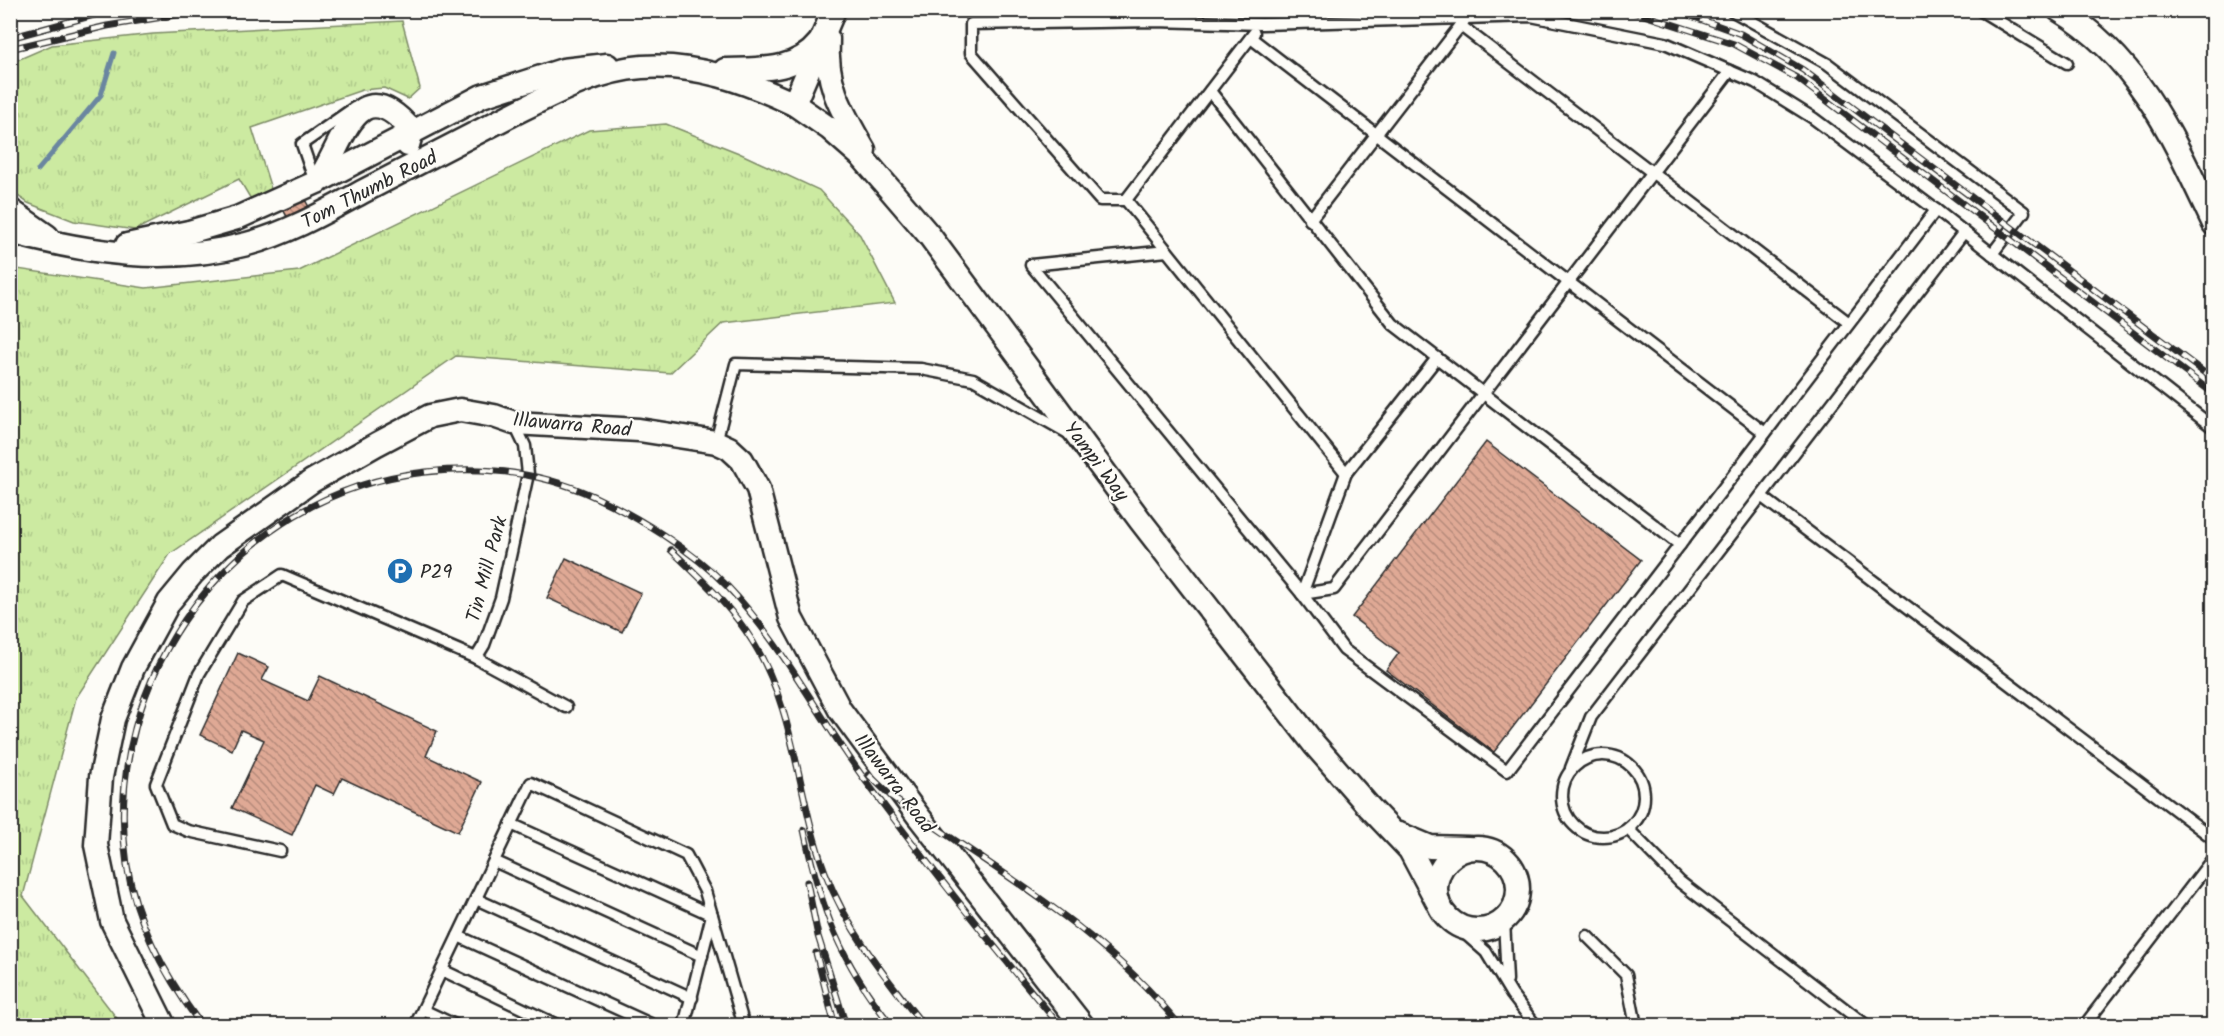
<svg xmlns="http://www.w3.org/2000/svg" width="2224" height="1036" font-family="Kalam,sans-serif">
	<defs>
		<pattern id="grass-tufts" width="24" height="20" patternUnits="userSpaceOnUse" patternTransform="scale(1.5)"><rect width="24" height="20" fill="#cceaa1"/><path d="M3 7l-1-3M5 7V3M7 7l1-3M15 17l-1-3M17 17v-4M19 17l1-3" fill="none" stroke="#afc98b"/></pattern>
		<pattern id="building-back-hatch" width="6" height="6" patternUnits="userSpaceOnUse" patternTransform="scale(1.5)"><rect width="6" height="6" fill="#dfa995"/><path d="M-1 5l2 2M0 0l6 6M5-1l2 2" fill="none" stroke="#b58a7a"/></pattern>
	</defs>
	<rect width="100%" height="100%" fill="#fdfcf7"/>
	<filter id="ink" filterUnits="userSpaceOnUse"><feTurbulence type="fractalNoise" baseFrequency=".0167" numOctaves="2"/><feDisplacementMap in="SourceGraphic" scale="12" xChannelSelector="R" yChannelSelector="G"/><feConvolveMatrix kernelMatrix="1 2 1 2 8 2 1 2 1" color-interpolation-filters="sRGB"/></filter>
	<g filter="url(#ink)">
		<g fill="url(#grass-tufts)" stroke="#7c8a66" stroke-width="1.5">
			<path d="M402 21 420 88 408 99 384 88 362 90 252 128 272 192 252 201 239 179 135 230 74 221 28 203 11 191 10 77 15 61 52 45 153 34Z"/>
			<path d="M666 124 739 153 819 190 860 235 895 303 723 323 670 373 456 356 170 554 76 698 23 896 122 1025H11V268L146 288 299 271 589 130Z"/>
		</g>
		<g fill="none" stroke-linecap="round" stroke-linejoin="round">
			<path stroke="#6a86a0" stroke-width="5" d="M38 170 101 95 114 53"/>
		</g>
		<g fill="url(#building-back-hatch)" stroke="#2b2b2b" stroke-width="1.5">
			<path d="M304 198 309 207 287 217 283 209Z"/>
			<path d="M1486 442 1641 560 1494 752 1386 670 1399 653 1352 617Z"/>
			<path d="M566 558 641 593 622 632 547 598Z"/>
			<path d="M238 653 269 667 262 680 308 701 320 676 437 731 426 756 482 782 458 832 342 778 334 794 315 785 292 835 232 808 264 740 241 730 232 750 200 735Z"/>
		</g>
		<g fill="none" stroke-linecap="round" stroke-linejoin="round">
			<g stroke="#2b2b2b" stroke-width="15">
				<g id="service">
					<path d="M1731 10 1828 64 2024 212 1992 254"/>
					<path d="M1980 10 2067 63"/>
					<path d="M1461 26 1849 323"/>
					<path d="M1251 38 1765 433"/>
					<path d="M1210 91 1393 324 1680 545"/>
					<path d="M315 182 302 144 354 108"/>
					<path d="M1126 200H1100L971 53V24L1155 21 1262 24 1531 16 1665 43 1755 82 1813 118 1936 210 2214 428"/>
					<path d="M1126 200 1346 473"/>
					<path d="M1126 200 1254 33"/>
					<path d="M1310 220 1464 21"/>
					<path d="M1167 251 1031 265 1302 594 1344 650 1507 771 1936 210"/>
					<path d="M514 423 525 446 528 474 501 598 484 645 476 658 566 707"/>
					<path d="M716 442 736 364 921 369 973 379 1068 433"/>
					<path d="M1761 496 2214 839"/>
					<path d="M1302 594 1334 589 1730 71"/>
					<path d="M1302 594 1346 473 1437 358"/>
					<circle cx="1603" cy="796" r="41"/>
					<path d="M1571 768 1591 717 1964 232"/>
					<path d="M511 824 712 915 684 1026"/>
					<path d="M1628 829 1680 882 1867 1026"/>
					<path d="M280 851 188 831 172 824 156 784 199 674 243 601 282 575 476 658"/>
					<path d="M494 861 702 956"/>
					<path d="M476 899 692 998"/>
					<path d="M1504 920 1507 980"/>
					<path d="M1453 923 1486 952 1512 995 1536 1026"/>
					<path d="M458 936 655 1026"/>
					<path d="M1587 936 1626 975 1636 1026"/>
					<path d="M442 970 559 1026"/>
					<path d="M423 1010 457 1026"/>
					<path d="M415 1026 531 783 686 855 705 891 744 1026"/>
					<path d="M2084 1026 2214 857"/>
				</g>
			</g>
			<g stroke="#2b2b2b" stroke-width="27">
				<g id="minor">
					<path d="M2059 10C2141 59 2175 142 2214 224"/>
					<path d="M828 39C825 85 842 111 864 150"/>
					<path d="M725 70C759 69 796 72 819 43"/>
					<path d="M794 104 830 129 862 157 929 235 1140 520 1314 744 1370 808 1410 850 1437 901"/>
					<path d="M318 181C344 144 357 66 412 131L408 145"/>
					<path d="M10 210 47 236"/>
					<path d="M10 232C87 253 168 265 247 244 288 233 325 212 362 192 411 167 459 142 507 117 549 96 595 70 642 67 696 63 747 82 794 104L834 10"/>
					<path d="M127 245 189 232 237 218 317 182 482 96 563 70 607 65"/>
					<path d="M1399 834 1430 847 1468 848"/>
					<circle cx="1477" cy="889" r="41"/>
					<path d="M164 1026 112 921 96 845 101 777 113 719 133 668 169 602 193 573 220 546 312 481 377 444 430 416 460 410 494 416 514 423 639 430 716 442 729 448 742 460 758 489 791 618 840 710 919 817 1083 1026"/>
				</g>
			</g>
			<use href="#service" stroke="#fdfcf7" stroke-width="10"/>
			<use href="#minor" stroke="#fdfcf7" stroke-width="22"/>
			<g stroke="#2b2b2b" stroke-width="7">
				<g id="rail">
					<path d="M1628 10 1734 44 1797 78 2214 394"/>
					<path d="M1675 10 1741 34 1803 70 2214 380"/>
					<path d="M198 13 222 10"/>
					<path d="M10 38 112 10"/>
					<path d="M10 49 107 26 206 10"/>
					<path d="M671 550C700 578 732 607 753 642 796 711 797 797 825 872 847 930 886 978 924 1026"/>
					<path d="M869 775 892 797C991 868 1103 928 1180 1026"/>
					<path d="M804 830C821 910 840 961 892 1026"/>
					<path d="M807 882 818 936 846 1026"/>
					<path d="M816 953 835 1026"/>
					<path d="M202 1026C167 979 136 923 127 865 99 679 236 491 426 472 483 466 541 472 593 496 637 516 693 551 727 586 783 644 820 720 868 784 929 867 994 947 1060 1026"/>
				</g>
			</g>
			<use href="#rail" stroke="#fdfcf7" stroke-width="4.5" stroke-dasharray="14" stroke-linecap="butt"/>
		</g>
	</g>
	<defs>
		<g id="parking-disc" transform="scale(1.35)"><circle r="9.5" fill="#1f6fb2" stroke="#fdfcf7"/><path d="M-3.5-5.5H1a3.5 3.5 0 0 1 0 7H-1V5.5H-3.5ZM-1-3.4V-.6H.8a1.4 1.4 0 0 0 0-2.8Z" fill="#fff"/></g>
	</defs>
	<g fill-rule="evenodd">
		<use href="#parking-disc" x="400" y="571"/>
	</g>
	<g text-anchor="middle" stroke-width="4.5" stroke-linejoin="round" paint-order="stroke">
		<g font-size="20" fill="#2b2b2b" stroke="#fdfcf7">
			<text transform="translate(369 189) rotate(-27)" y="7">Tom Thumb Road</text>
			<text transform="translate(572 424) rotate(5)" y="7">Illawarra Road</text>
			<text transform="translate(1097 461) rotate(53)" y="7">Yampi Way</text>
			<text transform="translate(486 569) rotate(-75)" y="7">Tin Mill Park</text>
			<text transform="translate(895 783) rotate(53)" y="7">Illawarra Road</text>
		</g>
		<g font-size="20" fill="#2b2b2b" stroke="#fdfcf7" text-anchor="start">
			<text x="420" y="578">P29</text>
		</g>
	</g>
	<rect width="2224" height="1036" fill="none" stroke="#fdfcf7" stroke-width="36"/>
	<rect x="18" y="18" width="2188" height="1000" fill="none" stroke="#2b2b2b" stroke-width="2" filter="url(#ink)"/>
</svg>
